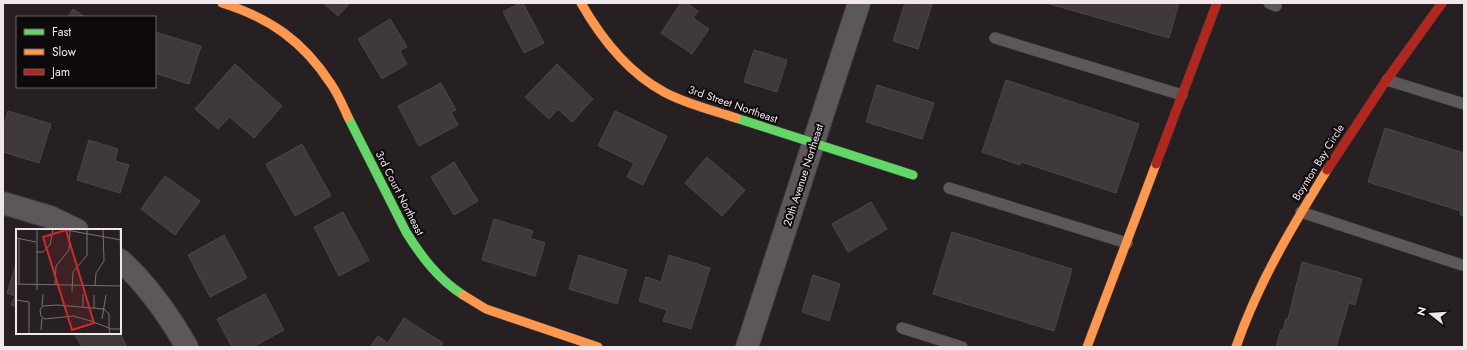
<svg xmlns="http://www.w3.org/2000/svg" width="1467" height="350" font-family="Jost,sans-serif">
	<rect width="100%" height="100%" fill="#262023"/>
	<g fill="#3f393c" stroke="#4c4648">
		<path d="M323 3H350L338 16Z"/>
		<path d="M520 3H523L544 43 524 53 503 12Z"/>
		<path d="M681 3H686L698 11 693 18 709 29 692 54 661 33Z"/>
		<path d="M905 3 932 4 918 49 893 41Z"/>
		<path d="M1046 3H1179L1169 38Z"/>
		<path d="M73 9 85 17H68Z"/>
		<path d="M390 19 407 47 400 51 407 64 382 79 358 39Z"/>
		<path d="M155 32 201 46 189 84 155 73Z"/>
		<path d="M754 50 787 60 777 92 744 82Z"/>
		<path d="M235 64 282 106 254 138 230 117 218 129 195 109Z"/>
		<path d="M557 64 593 99 572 122 558 109 549 119 525 97Z"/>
		<path d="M1006 80 1139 124 1116 193 1021 162 1020 165 982 152Z"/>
		<path d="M441 83 456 110 451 112 458 125 419 146 398 106Z"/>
		<path d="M877 85 934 103 922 139 866 122Z"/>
		<path d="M8 111 51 124 39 163 3 152V127Z"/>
		<path d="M615 111 667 136 643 185 627 177 634 163 598 146Z"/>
		<path d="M1385 128 1464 153V216L1460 215 1461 211 1368 182Z"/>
		<path d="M89 140 118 149 115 161 129 165 120 193 77 180Z"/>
		<path d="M302 144 331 196 295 216 266 164Z"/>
		<path d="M707 157 745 190 722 216 685 183Z"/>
		<path d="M454 162 478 201 454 215 431 177Z"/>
		<path d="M165 176 200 201 175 235 141 209Z"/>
		<path d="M871 202 887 229 848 252 832 224Z"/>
		<path d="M343 212 369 260 339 276 314 227Z"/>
		<path d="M494 219 533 231 530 238 545 243 535 276 482 260Z"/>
		<path d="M952 232 1072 269 1054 331 933 294Z"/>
		<path d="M224 235 247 278 210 297 188 255Z"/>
		<path d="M579 255 627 270 617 304 569 289Z"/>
		<path d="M669 255 710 268 691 329 663 321 667 310 639 301 646 277 661 282Z"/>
		<path d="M17 261V307L11 305 15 296 7 293Z"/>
		<path d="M1302 262 1362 279 1355 305 1349 303 1336 347H1276L1281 330H1283L1286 318 1288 319Z"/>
		<path d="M813 275 840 284 829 321 802 312Z"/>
		<path d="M265 294 284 330 253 347H232L217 319Z"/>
		<path d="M404 318 443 343 441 347H370L378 336 388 343Z"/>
		<path d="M74 333H120L127 347H82Z"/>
	</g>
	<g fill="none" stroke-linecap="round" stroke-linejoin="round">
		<g stroke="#423d3f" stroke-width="12">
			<g id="lane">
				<path d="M1269 3 1276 6"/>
				<path d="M995 38 1182 95"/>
				<path d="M1387 80 1464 104"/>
				<path d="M949 188 1127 243"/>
				<path d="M1301 212 1462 265"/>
				<path d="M902 328 962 347"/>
			</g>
		</g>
		<g stroke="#423d3f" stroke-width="24">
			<g id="street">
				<path d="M3 203 50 217 77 230"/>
				<path d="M120 260C148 285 168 314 187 347"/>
				<path d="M747 347 859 3"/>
			</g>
		</g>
		<g stroke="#423d3f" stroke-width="10">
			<g id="fast">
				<path d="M348 117 406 232C421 256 438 279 463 295"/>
				<path d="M736 118 913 175"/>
			</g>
		</g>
		<g stroke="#423d3f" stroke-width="10">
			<g id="slow">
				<path d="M222 3C270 18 303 41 331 84 338 94 343 106 348 117"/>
				<path d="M581 3C601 38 627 72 664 92 686 104 712 110 736 118"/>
				<path d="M463 295 486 309 598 347"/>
				<path d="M1087 347 1156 164"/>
				<path d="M1236 347C1258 283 1292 227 1327 170"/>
			</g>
		</g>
		<g stroke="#423d3f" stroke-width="10">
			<g id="jam">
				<path d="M1156 164 1217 3"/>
				<path d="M1327 170 1383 85 1442 3"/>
			</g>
		</g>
		<use href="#lane" stroke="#5c585a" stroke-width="11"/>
		<use href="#street" stroke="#5c585a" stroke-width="22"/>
		<use href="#fast" stroke="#63d668" stroke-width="9"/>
		<use href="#slow" stroke="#ff974d" stroke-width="9"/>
		<use href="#jam" stroke="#b3261e" stroke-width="9"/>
	</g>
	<g text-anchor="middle" stroke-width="4" stroke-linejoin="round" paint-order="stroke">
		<g font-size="11" fill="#f1e7ea" stroke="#0e090b">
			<text transform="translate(733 104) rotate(19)" y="4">3rd Street Northeast</text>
			<text transform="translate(1318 162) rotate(-58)" y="4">Boynton Bay Circle</text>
			<text transform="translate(803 175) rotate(-72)" y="4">20th Avenue Northeast</text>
			<text transform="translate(400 193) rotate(63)" y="4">3rd Court Northeast</text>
		</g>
	</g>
	<g transform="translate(16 229)">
		<rect width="105" height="105" fill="#262023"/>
		<path fill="none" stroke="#777073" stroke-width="1" d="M45 0 105 11M104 0 105 63M0 9 20 13M3 9V55M20 23H27L34 16 37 0M0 55 105 57M39 55 40 37 53 21 54 2M79 56 80 44 88 32 87 0M21 61V0M56 63 57 43 71 26V0M67 65V78M78 66V79M0 71 13 73V105M26 77 27 65M86 90 90 66M25 101 26 89M94 105 93 99V85L88 80 41 76 27 77 24 81 25 87 29 90 57 87 75 92 93 99 95 100H105"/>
		<path fill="#d62828" fill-opacity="0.15" stroke="#d62828" stroke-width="2" d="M50 1 78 94 56 101 27 8Z"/>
		<rect width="105" height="105" fill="none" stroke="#f1e7ea" stroke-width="2"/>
	</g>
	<rect width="1467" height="350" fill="none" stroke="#f1e7ea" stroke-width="8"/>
	<rect x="16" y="16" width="140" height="72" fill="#0e090b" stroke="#696264"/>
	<rect x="24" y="29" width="20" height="6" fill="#63d668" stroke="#696264"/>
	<text x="52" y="36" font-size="12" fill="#f1e7ea">Fast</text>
	<rect x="24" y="49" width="20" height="6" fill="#ff974d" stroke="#696264"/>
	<text x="52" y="56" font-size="12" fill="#f1e7ea">Slow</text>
	<rect x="24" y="69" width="20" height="6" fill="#b3261e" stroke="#696264"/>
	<text x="52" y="76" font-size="12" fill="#f1e7ea">Jam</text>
	<g transform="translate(1431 314) rotate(287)" stroke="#0e090b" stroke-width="3" paint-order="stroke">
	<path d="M0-3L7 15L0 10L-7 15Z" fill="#f1e7ea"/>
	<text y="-6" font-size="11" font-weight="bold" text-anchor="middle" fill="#f1e7ea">N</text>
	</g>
</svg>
